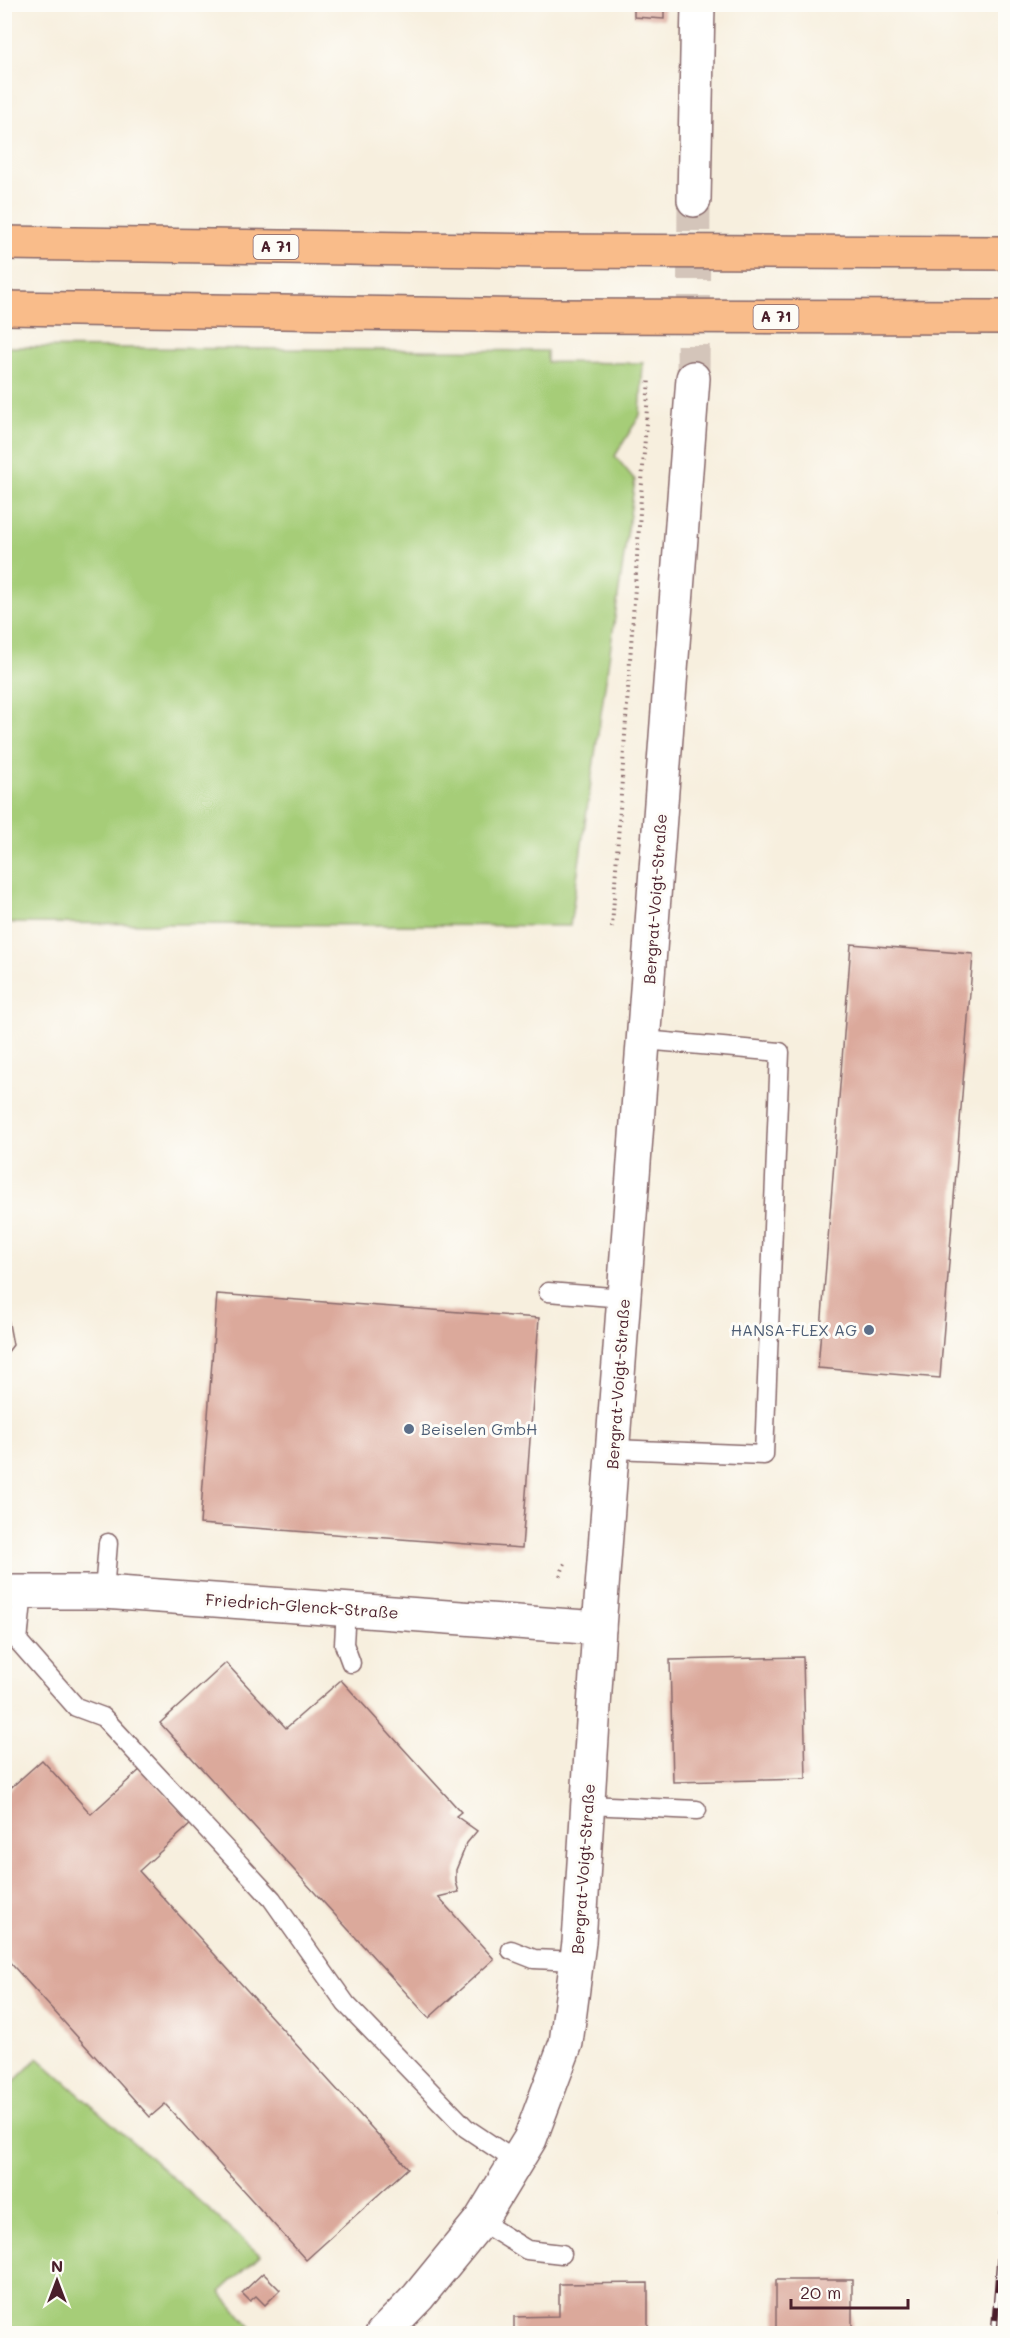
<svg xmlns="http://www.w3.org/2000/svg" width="1010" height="2338" font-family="Mali,sans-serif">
	<rect width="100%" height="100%" fill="#fdfcf7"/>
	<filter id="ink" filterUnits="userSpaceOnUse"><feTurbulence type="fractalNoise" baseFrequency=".0167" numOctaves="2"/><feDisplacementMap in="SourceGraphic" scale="12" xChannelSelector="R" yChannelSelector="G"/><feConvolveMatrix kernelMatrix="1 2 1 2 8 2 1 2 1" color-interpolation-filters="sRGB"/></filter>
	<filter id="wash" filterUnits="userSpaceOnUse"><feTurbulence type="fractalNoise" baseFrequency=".008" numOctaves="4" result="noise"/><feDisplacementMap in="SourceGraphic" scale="24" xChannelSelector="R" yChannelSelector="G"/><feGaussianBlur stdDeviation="1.35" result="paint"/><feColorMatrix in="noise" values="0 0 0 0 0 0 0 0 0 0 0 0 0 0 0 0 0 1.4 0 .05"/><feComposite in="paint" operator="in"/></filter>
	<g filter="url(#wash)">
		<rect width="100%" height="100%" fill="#f7efde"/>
		<g fill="#a6cd78" stroke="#787652" stroke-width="1.5">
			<path d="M5 347 547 351V362L643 363 640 415 615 456 635 480 570 926 5 923Z"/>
			<path d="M38 2058 260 2255 220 2292 256 2333H5V2090Z"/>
		</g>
		<g id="blocks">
			<g fill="#dba99b">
				<path d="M634 4H664V19L634 17Z"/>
				<path d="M851 944 973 954 940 1378 818 1368Z"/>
				<path d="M217 1294 539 1318 522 1548 200 1524Z"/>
				<path d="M4 1297 13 1345 4 1357Z"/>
				<path d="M803 1657 806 1779 673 1782 670 1660Z"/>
				<path d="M226 1663 286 1728 341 1680 461 1812 456 1816 477 1831 467 1843 456 1870V1882L459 1892 438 1897 494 1959 429 2018 160 1723Z"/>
				<path d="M42 1760 91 1814 142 1768 192 1823 139 1871 408 2168 306 2260 165 2104 150 2117 5 1957V1793Z"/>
				<path d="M263 2273 280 2290 265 2305 256 2296 250 2301 242 2293Z"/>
				<rect x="776" y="2280" width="76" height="54"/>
				<path d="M648 2283V2334H514V2317L559 2316V2284Z"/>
			</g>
		</g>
	</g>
	<g filter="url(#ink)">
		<use href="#blocks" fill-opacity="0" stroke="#87686a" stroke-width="1.5"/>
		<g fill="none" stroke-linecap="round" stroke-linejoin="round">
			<path stroke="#d4c5ba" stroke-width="33" stroke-dasharray="33 16" stroke-linecap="butt" d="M693 378 694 200"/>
			<g stroke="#87686a" stroke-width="21">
				<g id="service">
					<path d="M548 1292 624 1298"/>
					<path d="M613 1449 764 1455 780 1052 644 1040"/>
					<path d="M23 1591 18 1641 76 1707 103 1717 272 1899 346 2004 466 2128 517 2162"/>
					<path d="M104 1592 108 1543"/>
					<path d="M346 1609 344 1644 351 1663"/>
					<path d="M588 1805 697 1810"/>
					<path d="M511 1950 534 1959 576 1961"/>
					<path d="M480 2221 527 2250 562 2254"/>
				</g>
			</g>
			<g stroke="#87686a" stroke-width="36">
				<g id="minor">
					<path d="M694 200 698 4"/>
					<path d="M4 1592H104L599 1628"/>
					<path d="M382 2334 418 2297 480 2221 530 2139 566 2043 579 1942 599 1628 693 378"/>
				</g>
			</g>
			<g stroke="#87686a" stroke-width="36">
				<g id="motorway">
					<path d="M4 243 547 251"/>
					<path d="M4 308 547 316"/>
				</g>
			</g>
			<g stroke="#87686a" stroke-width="4" stroke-dasharray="1.5 4.5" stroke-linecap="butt">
				<path d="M612 928 649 378"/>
				<path d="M560 1576 565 1563"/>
			</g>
			<use href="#service" stroke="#fff" stroke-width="18"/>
			<use href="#minor" stroke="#fff" stroke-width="33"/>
			<use href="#motorway" stroke="#f9bc8a" stroke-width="33"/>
			<g stroke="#4a1f2b" stroke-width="7">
				<path id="rail" d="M994 2334 1006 2178"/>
			</g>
			<use href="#rail" stroke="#fdfcf7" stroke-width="4.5" stroke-dasharray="14" stroke-linecap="butt"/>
			<g stroke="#87686a" stroke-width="36" stroke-linecap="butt">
				<g id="motorway-bridge">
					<path d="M547 251 1006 253"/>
					<path d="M547 316 1006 317"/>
				</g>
			</g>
			<use href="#motorway-bridge" stroke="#f9bc8a" stroke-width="33"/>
		</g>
	</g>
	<g fill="#5c6f8a" stroke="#fdfcf7" stroke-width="2">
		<circle cx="869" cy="1330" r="6"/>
		<circle cx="409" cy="1429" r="6"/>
	</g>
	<g text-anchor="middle" stroke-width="6" stroke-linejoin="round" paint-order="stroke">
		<g fill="#fdfcf7" stroke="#806168" stroke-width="1.5">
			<rect x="253.5" y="235" width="45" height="24" rx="4.5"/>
			<rect x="753.5" y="305" width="45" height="24" rx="4.5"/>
		</g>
		<g font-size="15" font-weight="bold" fill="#4a1f2b">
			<text x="276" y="252">A 71</text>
			<text x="776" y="322">A 71</text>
		</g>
		<g font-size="16" fill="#4a1f2b" stroke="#fdfcf7">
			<text transform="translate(655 899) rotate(-86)" y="6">Bergrat-Voigt-Straße</text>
			<text transform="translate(618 1384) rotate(-86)" y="6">Bergrat-Voigt-Straße</text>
			<text transform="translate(302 1606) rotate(4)" y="6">Friedrich-Glenck-Straße</text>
			<text transform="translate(583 1869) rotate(-86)" y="6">Bergrat-Voigt-Straße</text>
		</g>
		<g font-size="16" fill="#4e5e75" stroke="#fdfcf7" text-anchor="end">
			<text x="857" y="1336">HANSA-FLEX AG</text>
			<text x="421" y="1435" text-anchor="start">Beiselen GmbH</text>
		</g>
	</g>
	<rect width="1010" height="2338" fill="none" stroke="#fdfcf7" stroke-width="24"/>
	<g transform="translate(57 2281)" stroke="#fdfcf7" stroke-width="4.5" paint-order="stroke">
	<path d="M0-4.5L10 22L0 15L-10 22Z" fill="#4a1f2b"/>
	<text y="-9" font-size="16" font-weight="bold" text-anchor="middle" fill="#4a1f2b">N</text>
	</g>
	<path d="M791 2299v9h117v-9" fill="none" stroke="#4a1f2b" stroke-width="3"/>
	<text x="800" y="2299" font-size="18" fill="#4a1f2b" stroke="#fdfcf7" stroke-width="4.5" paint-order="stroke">20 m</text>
</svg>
